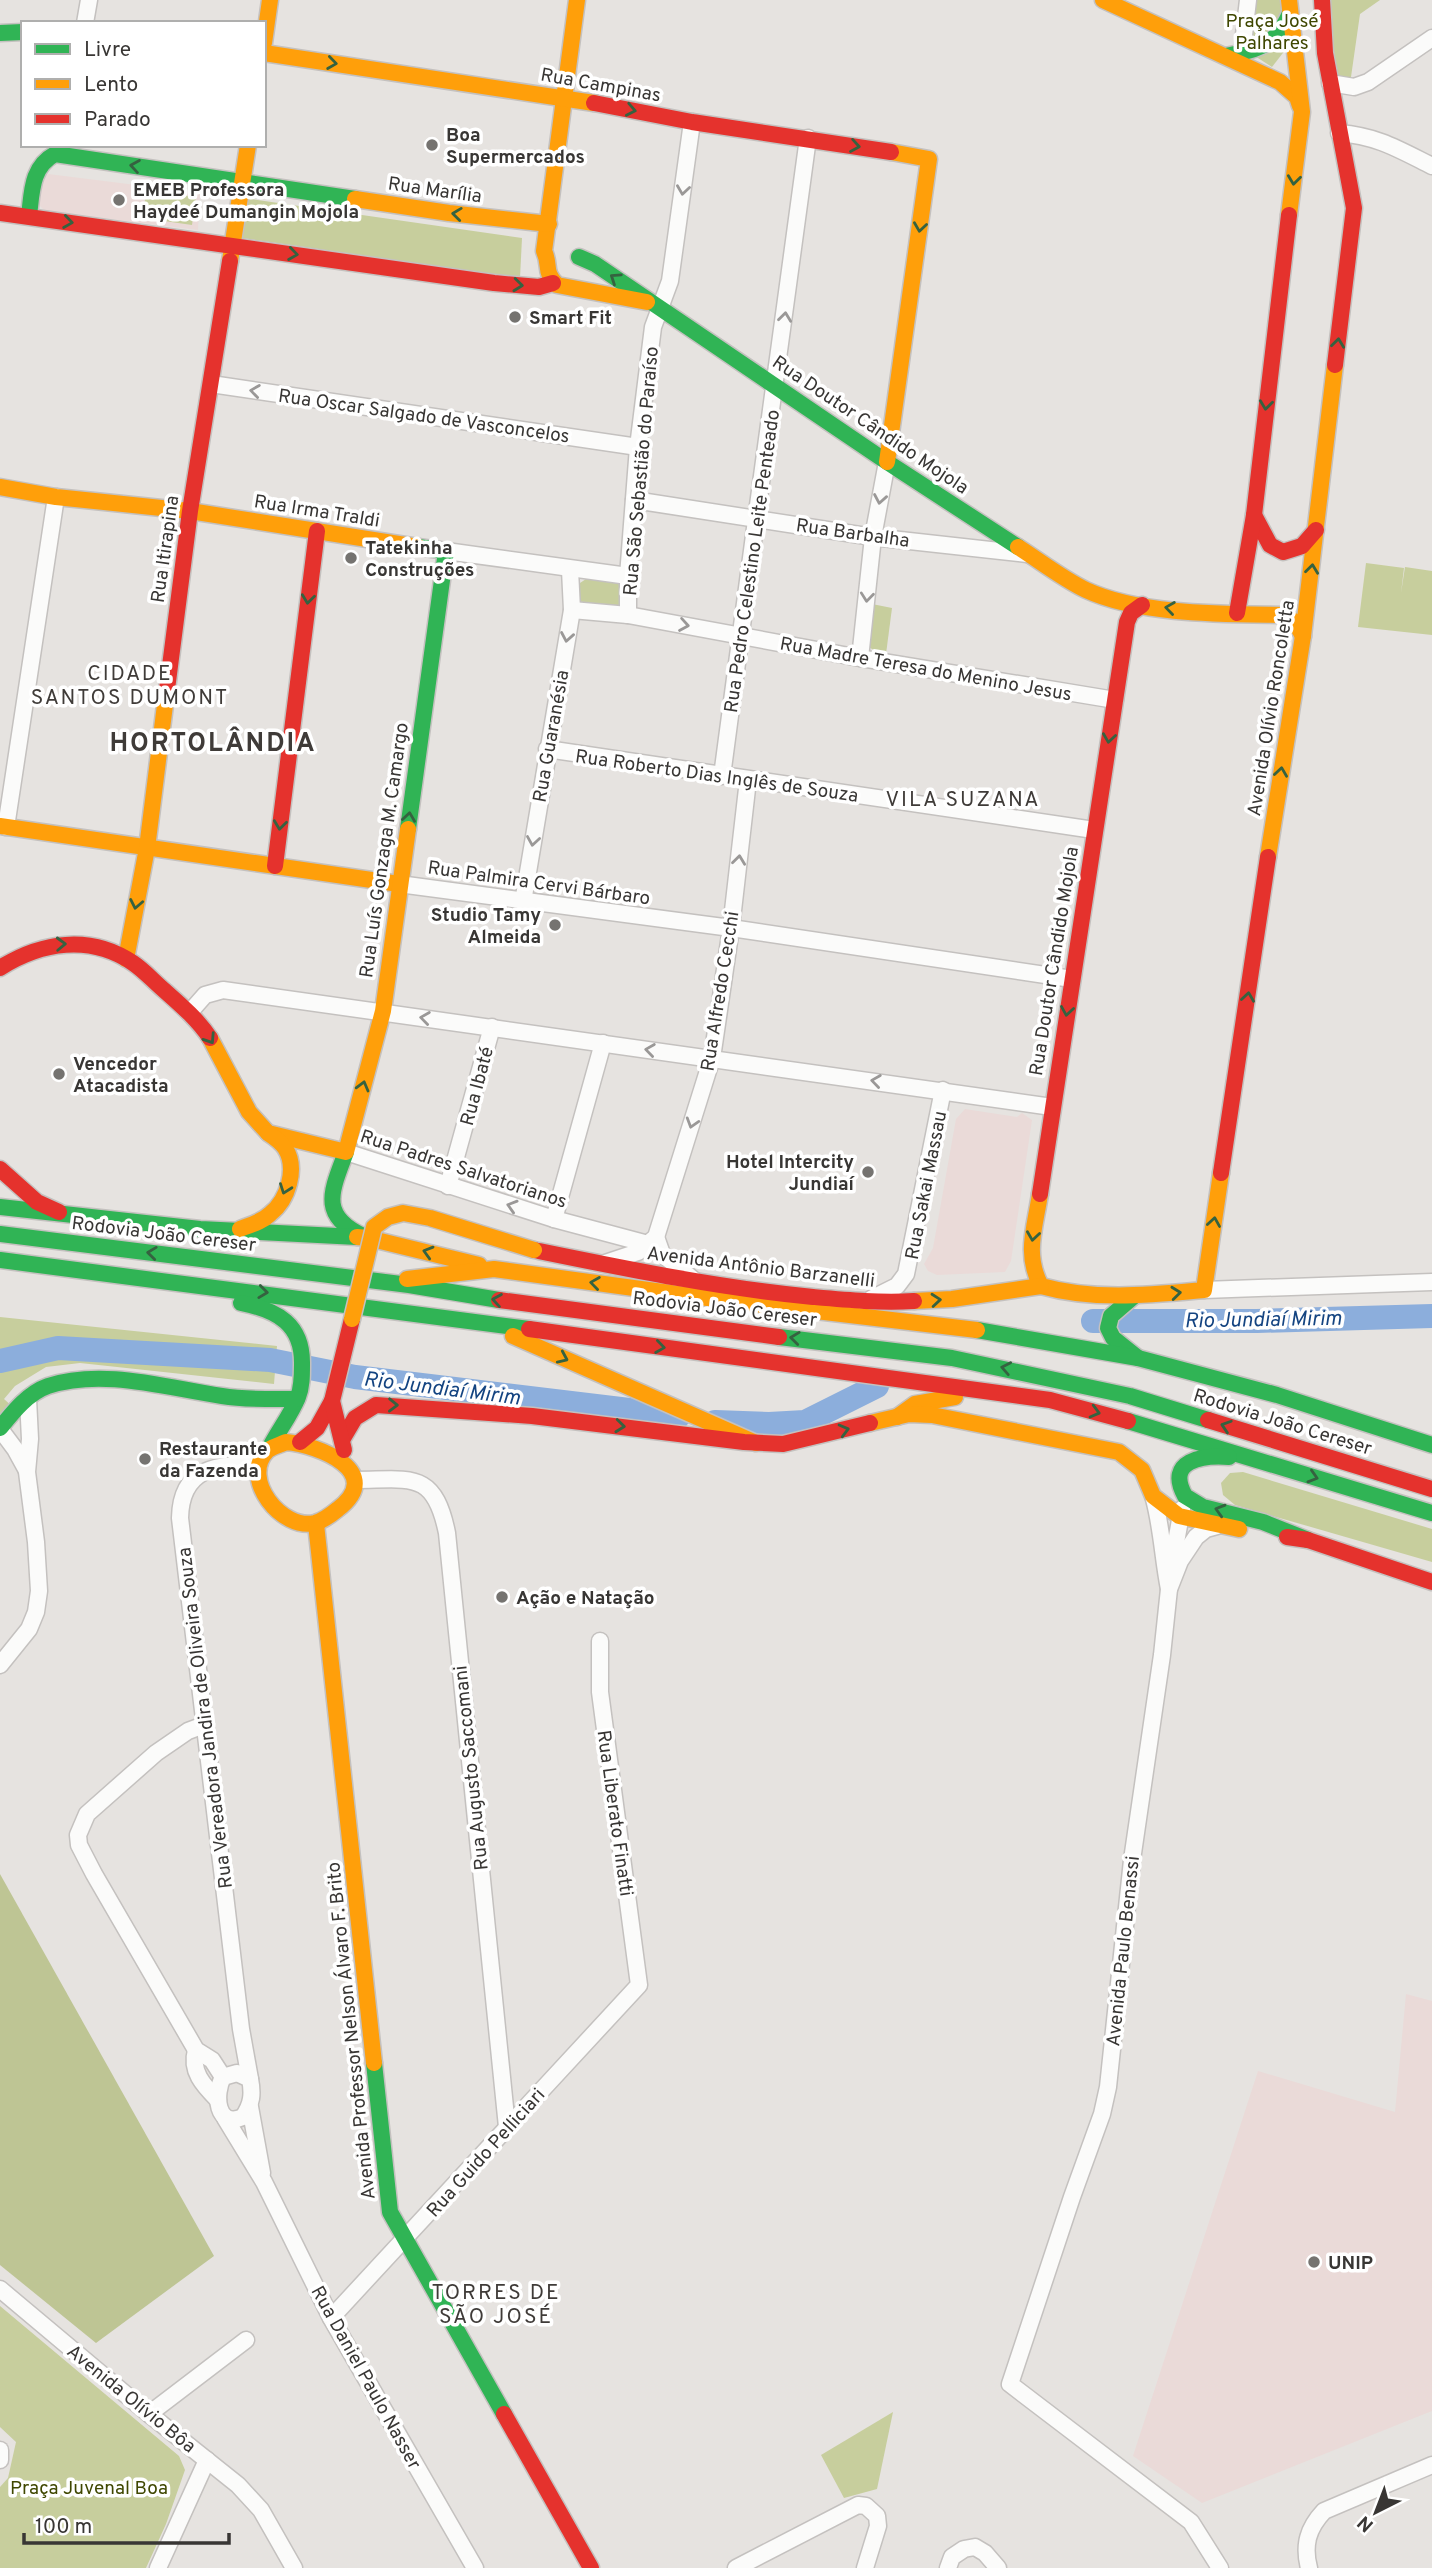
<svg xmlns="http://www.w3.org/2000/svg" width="1432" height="2568" font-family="Overpass,sans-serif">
	<rect width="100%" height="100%" fill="#e6e3e0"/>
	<g fill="#eadad8">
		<path d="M48 174 200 193 198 230 45 211 38 204 39 187Z"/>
		<path d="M965 1109 1017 1117 1022 1113 1032 1120 1011 1261 1005 1272 937 1275 928 1271 924 1264 933 1248 956 1119Z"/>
		<path d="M1406 1994 1432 2001V2411L1202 2503 1133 2456 1258 2071 1395 2112Z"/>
	</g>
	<g fill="#c7ce9d">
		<path d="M1254 0H1298L1293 40 1272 67 1247 51Z"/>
		<path d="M1327 0H1380L1360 14 1350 84 1338 81Z"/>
		<path d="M146 190 196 197 192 225 143 218Z"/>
		<path d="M243 198 522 238 520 278 242 238Z"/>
		<path d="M1366 563 1404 568 1401 593 1405 567 1432 571V635L1358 627Z"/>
		<path d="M586 579 621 583 627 593 620 610C599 607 575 612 577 585Z"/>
		<path d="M872 604 892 608 886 654 875 651 866 645Z"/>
		<path d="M0 1317 277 1346 274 1384 80 1363 46 1367 15 1386 4 1399 13 1407 0 1421Z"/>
		<path d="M1243 1472 1432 1529V1562L1235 1505 1223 1495 1221 1483 1230 1473Z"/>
		<path d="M0 2306 179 2456 185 2470 166 2524 146 2568H0V2487L8 2478 16 2442 0 2427Z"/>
		<path d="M893 2412 877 2489 844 2498 821 2455Z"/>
	</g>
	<path fill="#bec594" d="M0 1874 214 2256 96 2343 0 2265Z"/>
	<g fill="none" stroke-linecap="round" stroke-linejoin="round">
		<g stroke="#8caedc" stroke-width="24">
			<path d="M1093 1321H1257L1432 1316"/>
			<path d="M0 1361 58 1348 270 1360 355 1377 679 1416"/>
			<path d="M715 1422 769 1424 805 1422 877 1386"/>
		</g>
		<g stroke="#c4c1bf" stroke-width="19">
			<g id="street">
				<path d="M85 23 89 0"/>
				<path d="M1242 52 1248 0"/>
				<path d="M1330 83 1354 87 1368 82 1432 38"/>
				<path d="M1339 133C1377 136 1398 149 1432 166"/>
				<path d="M211 384 638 447"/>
				<path d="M634 500 873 537 1027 554"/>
				<path d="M446 551 628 576"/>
				<path d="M572 610 628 615 860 658 1115 700"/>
				<path d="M628 615V576L638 447 653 327 670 281 692 122"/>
				<path d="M860 658 873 537 887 462"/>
				<path d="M547 749 1094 830"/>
				<path d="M722 776C749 563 780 351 808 138"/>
				<path d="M6 827 56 497"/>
				<path d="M399 884 731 928 1072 979"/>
				<path d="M523 902 572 610 570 570"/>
				<path d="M190 1012 205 995 223 990 1052 1107"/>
				<path d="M346 1152 554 1219 648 1244"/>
				<path d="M448 1186 492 1027"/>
				<path d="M554 1219 603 1043"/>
				<path d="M656 1237 662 1254 695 1281"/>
				<path d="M605 1263 638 1252 656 1237 712 1058 731 928 748 780"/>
				<path d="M1204 1290 1432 1282"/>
				<path d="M871 1299 897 1286 906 1274 943 1090"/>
				<path d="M0 1429 15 1449 26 1469"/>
				<path d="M355 1480C410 1480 434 1469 447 1533L507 2127"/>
				<path d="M1154 1499C1162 1529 1163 1559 1169 1589"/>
				<path d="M1217 1526 1206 1529 1196 1537 1180 1561 1169 1589 1162 1655 1132 1860 1108 2087 1102 2114 1072 2197 1010 2384 1191 2522 1220 2568"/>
				<path d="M1171 1570 1182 1509"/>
				<path d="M0 1665 29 1629 36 1612 39 1591 36 1542 27 1472 30 1439 28 1399"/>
				<path d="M204 1725 188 1731 156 1753 87 1814 78 1835 79 1845 94 1874 196 2050 212 2060 223 2077"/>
				<path d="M196 2050C190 2071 203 2085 218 2100"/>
				<path d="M237 2073 250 2079C253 2094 252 2104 243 2117 216 2129 214 2094 223 2077Z"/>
				<path d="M250 2079 241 2029 180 1518C181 1467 217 1464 259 1465"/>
				<path d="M250 2107 262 2173"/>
				<path d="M225 2118 264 2182 331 2318 475 2568"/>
				<path d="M0 2289 149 2414 238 2485 261 2510 294 2568"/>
				<path d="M331 2318 639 1985 600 1692V1641"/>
				<path d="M149 2414 246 2340"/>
				<path d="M0 2450V2460"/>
				<path d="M158 2568 207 2460"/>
				<path d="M736 2568 858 2505 866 2506 877 2516 878 2526 865 2568"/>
				<path d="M948 2568 952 2557 964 2549 975 2547 985 2553 998 2568"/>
				<path d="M1309 2568C1303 2545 1308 2528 1324 2511L1432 2465"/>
			</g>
		</g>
		<g stroke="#c4c1bf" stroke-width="19">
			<g id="fast">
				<path d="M0 33 23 32"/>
				<path d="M1226 56C1259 49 1276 46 1290 13"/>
				<path d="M29 216C32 192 31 167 55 154L355 199"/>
				<path d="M579 257 595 264 887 462 1018 547"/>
				<path d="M408 829 446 551 418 547"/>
				<path d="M346 1152C332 1190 318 1215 363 1236"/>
				<path d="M0 1207 200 1229 357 1237"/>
				<path d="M0 1234 409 1285 499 1300"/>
				<path d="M0 1260 529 1329"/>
				<path d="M1133 1297 1111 1316 1108 1328 1113 1338 1138 1358"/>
				<path d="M241 1303C277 1310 303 1324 302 1365 302 1376 302 1387 298 1397 291 1415 278 1431 269 1449"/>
				<path d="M977 1330 1138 1358 1277 1395 1432 1445"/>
				<path d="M779 1337 952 1358 1130 1396 1208 1420"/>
				<path d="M1128 1421 1432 1513"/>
				<path d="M0 1428C13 1412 28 1393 48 1386 103 1368 167 1388 222 1396 247 1400 272 1399 297 1399"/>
				<path d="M1229 1457C1203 1455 1165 1460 1185 1496L1203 1507 1263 1522 1308 1540"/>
				<path d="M374 2063 390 2212 504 2414"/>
			</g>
		</g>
		<g stroke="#c4c1bf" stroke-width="19">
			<g id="slow">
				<path d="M577 0 544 251C551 266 543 271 557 285L647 302"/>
				<path d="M1103 0 1280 82 1297 97 1300 106"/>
				<path d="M1289 0 1302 112 1289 215"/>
				<path d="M264 43 270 0"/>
				<path d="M264 53 594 103"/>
				<path d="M355 199 449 213 549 224"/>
				<path d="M230 261 248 145"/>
				<path d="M887 462 929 159 891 152"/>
				<path d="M0 487 56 497 190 511 418 547"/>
				<path d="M1018 547C1040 561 1063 579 1086 590 1140 615 1224 614 1283 615L1295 622 1303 636"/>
				<path d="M0 826 399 884"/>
				<path d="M1268 857 1303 636 1335 365"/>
				<path d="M126 959 147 848 166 697"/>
				<path d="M210 1038 249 1112 268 1133 346 1152 383 1011 408 829"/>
				<path d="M1040 1194C1035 1228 1024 1254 1041 1286 1094 1301 1150 1295 1204 1290L1221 1173"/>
				<path d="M240 1229C250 1225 262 1222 270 1214 288 1200 298 1168 285 1148 281 1142 274 1137 268 1133"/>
				<path d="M357 1237 368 1238 479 1265"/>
				<path d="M407 1279 494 1269 722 1300 977 1330"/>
				<path d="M914 1301 952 1299 1041 1286"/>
				<path d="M513 1336 756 1443"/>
				<path d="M897 1417 915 1404 955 1397"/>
				<path d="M870 1423 909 1414 932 1415 1119 1452 1142 1470 1153 1496 1179 1516 1239 1529"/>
				<path d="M286 1442C319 1445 386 1472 338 1509 332 1514 322 1521 315 1523 282 1531 240 1479 267 1451 271 1447 280 1445 286 1442Z"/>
				<path d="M316 1524 374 2063"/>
			</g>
		</g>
		<g stroke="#c4c1bf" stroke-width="19">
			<g id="jam">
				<path d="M1322 0 1325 53 1354 208 1335 365"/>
				<path d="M594 103 692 122 891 152"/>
				<path d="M0 213 494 283 539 287 553 283"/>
				<path d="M1254 515 1270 545 1283 552 1302 546 1316 530"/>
				<path d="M1237 613 1254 515 1289 215"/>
				<path d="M166 697 190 511 230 261"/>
				<path d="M275 866 317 531"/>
				<path d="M0 968C41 942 90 934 133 963 145 971 154 982 165 991 182 1006 198 1020 210 1038"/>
				<path d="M0 1169 37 1202 59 1212"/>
				<path d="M1221 1173 1268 857"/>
				<path d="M1040 1194 1127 622 1131 613 1142 605"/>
				<path d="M534 1250C627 1269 719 1288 813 1297 847 1300 880 1303 914 1301"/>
				<path d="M499 1300 779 1337"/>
				<path d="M529 1329 1050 1400 1128 1421"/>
				<path d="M1208 1420 1432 1489"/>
				<path d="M342 1440 355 1418 376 1405 532 1416 744 1442 783 1444 870 1423"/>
				<path d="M300 1442 317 1428 332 1401"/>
				<path d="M344 1450 332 1401 352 1319"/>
				<path d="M1287 1537 1308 1540 1432 1582"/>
				<path d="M504 2414 591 2568"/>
			</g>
		</g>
		<use href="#street" stroke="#fbfbfa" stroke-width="16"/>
		<use href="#fast" stroke="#30b455" stroke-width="16"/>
		<use href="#slow" stroke="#ff9f0a" stroke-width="16"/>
		<use href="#jam" stroke="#e5322d" stroke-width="16"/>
		<g stroke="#c4c1bf" stroke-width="19" stroke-linecap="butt">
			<path id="slow-bridge" d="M352 1319 374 1227 388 1217 403 1213 430 1218 534 1250"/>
		</g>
		<use href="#slow-bridge" stroke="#ff9f0a" stroke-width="16"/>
	</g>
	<defs><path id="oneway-chevron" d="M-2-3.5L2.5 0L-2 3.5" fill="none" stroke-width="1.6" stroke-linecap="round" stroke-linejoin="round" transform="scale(1.75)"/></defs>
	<g stroke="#356240">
		<use href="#oneway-chevron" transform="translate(332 63) rotate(8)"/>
		<use href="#oneway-chevron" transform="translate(631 110) rotate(11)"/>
		<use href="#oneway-chevron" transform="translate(855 146) rotate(10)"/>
		<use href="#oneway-chevron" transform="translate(135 166) rotate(-171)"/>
		<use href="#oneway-chevron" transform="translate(1294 180) rotate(97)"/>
		<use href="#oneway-chevron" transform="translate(457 214) rotate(-173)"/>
		<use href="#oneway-chevron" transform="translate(68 222) rotate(8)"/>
		<use href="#oneway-chevron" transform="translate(920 227) rotate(98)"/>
		<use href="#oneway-chevron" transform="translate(293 254) rotate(8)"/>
		<use href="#oneway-chevron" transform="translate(615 278) rotate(-146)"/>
		<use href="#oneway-chevron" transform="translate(518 285) rotate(6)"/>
		<use href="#oneway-chevron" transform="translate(1338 343) rotate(-83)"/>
		<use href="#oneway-chevron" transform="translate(1266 405) rotate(97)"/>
		<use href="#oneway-chevron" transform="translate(1312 569) rotate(-83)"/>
		<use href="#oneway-chevron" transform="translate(308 599) rotate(97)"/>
		<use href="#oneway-chevron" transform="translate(1170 608) rotate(-172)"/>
		<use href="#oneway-chevron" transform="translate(1109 738) rotate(98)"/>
		<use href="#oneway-chevron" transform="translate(1281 772) rotate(-82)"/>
		<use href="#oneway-chevron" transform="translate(409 817) rotate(-82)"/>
		<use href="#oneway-chevron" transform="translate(280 825) rotate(97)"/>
		<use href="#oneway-chevron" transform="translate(136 904) rotate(101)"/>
		<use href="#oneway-chevron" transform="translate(61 944) rotate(-2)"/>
		<use href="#oneway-chevron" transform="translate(1248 997) rotate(-82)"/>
		<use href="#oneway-chevron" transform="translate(1067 1011) rotate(99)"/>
		<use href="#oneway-chevron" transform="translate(210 1039) rotate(57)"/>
		<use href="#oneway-chevron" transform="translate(363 1086) rotate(-75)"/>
		<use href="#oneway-chevron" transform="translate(285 1189) rotate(110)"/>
		<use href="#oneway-chevron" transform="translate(1214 1222) rotate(-81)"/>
		<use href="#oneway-chevron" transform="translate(1033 1236) rotate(98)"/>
		<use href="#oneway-chevron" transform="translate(428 1252) rotate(-164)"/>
		<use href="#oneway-chevron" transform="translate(152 1253) rotate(-173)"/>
		<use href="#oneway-chevron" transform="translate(595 1283) rotate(-172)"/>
		<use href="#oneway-chevron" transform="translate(263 1292) rotate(7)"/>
		<use href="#oneway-chevron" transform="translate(1176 1293) rotate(-6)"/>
		<use href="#oneway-chevron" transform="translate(497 1300) rotate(-171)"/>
		<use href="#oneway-chevron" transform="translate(936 1300) rotate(-5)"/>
		<use href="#oneway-chevron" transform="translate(795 1338) rotate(-173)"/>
		<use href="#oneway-chevron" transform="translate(660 1347) rotate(8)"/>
		<use href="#oneway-chevron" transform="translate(563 1358) rotate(24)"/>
		<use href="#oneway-chevron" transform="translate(1006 1368) rotate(-169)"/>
		<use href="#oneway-chevron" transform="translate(393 1405) rotate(1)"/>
		<use href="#oneway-chevron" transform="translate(1095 1412) rotate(15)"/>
		<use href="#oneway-chevron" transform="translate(620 1426) rotate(6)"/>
		<use href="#oneway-chevron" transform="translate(1226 1426) rotate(-162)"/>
		<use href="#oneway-chevron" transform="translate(844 1430) rotate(-15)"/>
		<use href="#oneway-chevron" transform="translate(1313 1477) rotate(17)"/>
		<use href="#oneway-chevron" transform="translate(1220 1510) rotate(-164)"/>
	</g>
	<g stroke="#9a9897">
		<use href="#oneway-chevron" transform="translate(683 190) rotate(98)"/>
		<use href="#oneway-chevron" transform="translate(785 317) rotate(-83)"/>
		<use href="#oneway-chevron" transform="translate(255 391) rotate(-172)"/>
		<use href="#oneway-chevron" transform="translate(880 499) rotate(100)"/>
		<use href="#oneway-chevron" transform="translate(867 597) rotate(96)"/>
		<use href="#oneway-chevron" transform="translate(684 625) rotate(10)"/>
		<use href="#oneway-chevron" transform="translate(567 637) rotate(100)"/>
		<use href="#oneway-chevron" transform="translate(533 841) rotate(99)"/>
		<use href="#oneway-chevron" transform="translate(739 860) rotate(-83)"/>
		<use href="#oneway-chevron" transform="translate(425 1018) rotate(-172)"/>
		<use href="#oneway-chevron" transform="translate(650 1050) rotate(-172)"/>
		<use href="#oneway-chevron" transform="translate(876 1081) rotate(-172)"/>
		<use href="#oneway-chevron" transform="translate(692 1123) rotate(107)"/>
		<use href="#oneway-chevron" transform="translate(512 1206) rotate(-163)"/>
	</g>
	<g fill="#757370" stroke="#fff" stroke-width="2.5">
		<circle cx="432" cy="145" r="7"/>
		<circle cx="119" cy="200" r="7"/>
		<circle cx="515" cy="317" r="7"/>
		<circle cx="351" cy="558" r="7"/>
		<circle cx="555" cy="925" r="7"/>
		<circle cx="59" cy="1074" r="7"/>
		<circle cx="868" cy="1172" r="7"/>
		<circle cx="145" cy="1459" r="7"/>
		<circle cx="502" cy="1597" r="7"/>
		<circle cx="1314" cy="2262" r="7"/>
	</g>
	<g text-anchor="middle" stroke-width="7" stroke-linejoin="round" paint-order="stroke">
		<g font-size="19" fill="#3f4701" stroke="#fff">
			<text x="1272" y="27">Praça José<tspan x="1272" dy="22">Palhares</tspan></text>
			<text x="89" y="2494">Praça Juvenal Boa</text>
		</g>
		<g font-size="19" fill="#383634" stroke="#fff">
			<text transform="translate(601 84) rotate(10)" y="7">Rua Campinas</text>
			<text transform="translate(435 189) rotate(8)" y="7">Rua Marília</text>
			<text transform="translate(424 415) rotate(8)" y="7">Rua Oscar Salgado de Vasconcelos</text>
			<text transform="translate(871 424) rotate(34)" y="7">Rua Doutor Cândido Mojola</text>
			<text transform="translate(640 471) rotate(-85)" y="7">Rua São Sebastião do Paraíso</text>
			<text transform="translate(317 510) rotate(9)" y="7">Rua Irma Traldi</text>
			<text transform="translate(853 532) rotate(8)" y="7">Rua Barbalha</text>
			<text transform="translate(164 549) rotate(-82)" y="7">Rua Itirapina</text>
			<text transform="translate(751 561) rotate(-82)" y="7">Rua Pedro Celestino Leite Penteado</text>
			<text transform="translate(926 668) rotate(10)" y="7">Rua Madre Teresa do Menino Jesus</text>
			<text transform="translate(1270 708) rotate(-81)" y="7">Avenida Olívio Roncoletta</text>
			<text transform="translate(550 736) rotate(-80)" y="7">Rua Guaranésia</text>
			<text transform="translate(717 775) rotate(8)" y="7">Rua Roberto Dias Inglês de Souza</text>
			<text transform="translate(383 850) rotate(-82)" y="7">Rua Luís Gonzaga M. Camargo</text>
			<text transform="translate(539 882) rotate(8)" y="7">Rua Palmira Cervi Bárbaro</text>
			<text transform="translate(1053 961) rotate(-81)" y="7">Rua Doutor Cândido Mojola</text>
			<text transform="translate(719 991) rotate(-81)" y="7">Rua Alfredo Cecchi</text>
			<text transform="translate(476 1086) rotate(-75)" y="7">Rua Ibaté</text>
			<text transform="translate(464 1168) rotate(18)" y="7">Rua Padres Salvatorianos</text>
			<text transform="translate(925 1185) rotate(-79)" y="7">Rua Sakai Massau</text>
			<text transform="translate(164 1233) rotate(7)" y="7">Rodovia João Cereser</text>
			<text transform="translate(761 1266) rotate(7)" y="7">Avenida Antônio Barzanelli</text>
			<text transform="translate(725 1308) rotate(7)" y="7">Rodovia João Cereser</text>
			<text transform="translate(1283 1421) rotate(17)" y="7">Rodovia João Cereser</text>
			<text transform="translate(204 1718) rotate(-97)" y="7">Rua Vereadora Jandira de Oliveira Souza</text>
			<text transform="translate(470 1768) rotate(-96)" y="7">Rua Augusto Saccomani</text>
			<text transform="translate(616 1813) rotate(82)" y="7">Rua Liberato Finatti</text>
			<text transform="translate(1122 1951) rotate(-84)" y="7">Avenida Paulo Benassi</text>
			<text transform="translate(350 2031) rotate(-96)" y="7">Avenida Professor Nelson Álvaro F. Brito</text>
			<text transform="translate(485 2152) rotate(-48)" y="7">Rua Guido Pelliciari</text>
			<text transform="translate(367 2377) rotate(61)" y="7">Rua Daniel Paulo Nasser</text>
			<text transform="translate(132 2398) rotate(39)" y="7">Avenida Olívio Bôa</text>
		</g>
		<g font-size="19" font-weight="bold" fill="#383634" stroke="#fff" text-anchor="start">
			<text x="446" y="141">Boa<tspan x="446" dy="22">Supermercados</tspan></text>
			<text x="133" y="196">EMEB Professora<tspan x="133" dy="22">Haydeé Dumangin Mojola</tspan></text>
			<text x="529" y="324">Smart Fit</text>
			<text x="365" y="554">Tatekinha<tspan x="365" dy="22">Construções</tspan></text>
			<text x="541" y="921" text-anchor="end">Studio Tamy<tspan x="541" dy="22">Almeida</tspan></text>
			<text x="73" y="1070">Vencedor<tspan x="73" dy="22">Atacadista</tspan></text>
			<text x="854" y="1168" text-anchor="end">Hotel Intercity<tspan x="854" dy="22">Jundiaí</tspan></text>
			<text x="159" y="1455">Restaurante<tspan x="159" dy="22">da Fazenda</tspan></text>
			<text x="516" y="1604">Ação e Natação</text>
			<text x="1328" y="2269">UNIP</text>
		</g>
		<g font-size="21" letter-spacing="2" fill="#3f3b38" stroke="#fff">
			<text x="130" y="680">CIDADE<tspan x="130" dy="24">SANTOS DUMONT</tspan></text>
			<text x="963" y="806">VILA SUZANA</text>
			<text x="496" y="2299">TORRES DE<tspan x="496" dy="24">SÃO JOSÉ</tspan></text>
		</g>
		<g font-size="21" font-style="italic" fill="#144481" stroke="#fff">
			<text transform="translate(1263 1319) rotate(-1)" y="7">Rio Jundiaí Mirim</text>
			<text transform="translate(442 1388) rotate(7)" y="7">Rio Jundiaí Mirim</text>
		</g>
		<g font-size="26" font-weight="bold" letter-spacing="2" fill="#3f3b38" stroke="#fff">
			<text x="213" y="751">HORTOLÂNDIA</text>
		</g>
	</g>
	<rect x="21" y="21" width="245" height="126" fill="#ffffff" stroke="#afafae" stroke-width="2"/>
	<rect x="35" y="44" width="35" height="10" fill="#30b455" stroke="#afafae" stroke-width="2"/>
	<text x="84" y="56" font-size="21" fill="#383634">Livre</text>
	<rect x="35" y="79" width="35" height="10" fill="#ff9f0a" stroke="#afafae" stroke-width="2"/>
	<text x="84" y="91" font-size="21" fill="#383634">Lento</text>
	<rect x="35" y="114" width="35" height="10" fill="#e5322d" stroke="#afafae" stroke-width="2"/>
	<text x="84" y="126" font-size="21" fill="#383634">Parado</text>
	<g transform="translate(1376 2512) rotate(222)" stroke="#ffffff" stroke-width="5" paint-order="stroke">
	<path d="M0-5L12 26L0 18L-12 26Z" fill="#383634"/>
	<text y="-10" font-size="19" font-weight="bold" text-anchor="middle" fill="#383634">N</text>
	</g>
	<path d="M24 2533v10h205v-10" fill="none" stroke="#383634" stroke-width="3.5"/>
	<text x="35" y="2533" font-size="21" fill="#383634" stroke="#ffffff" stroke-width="5" paint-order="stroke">100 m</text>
</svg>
